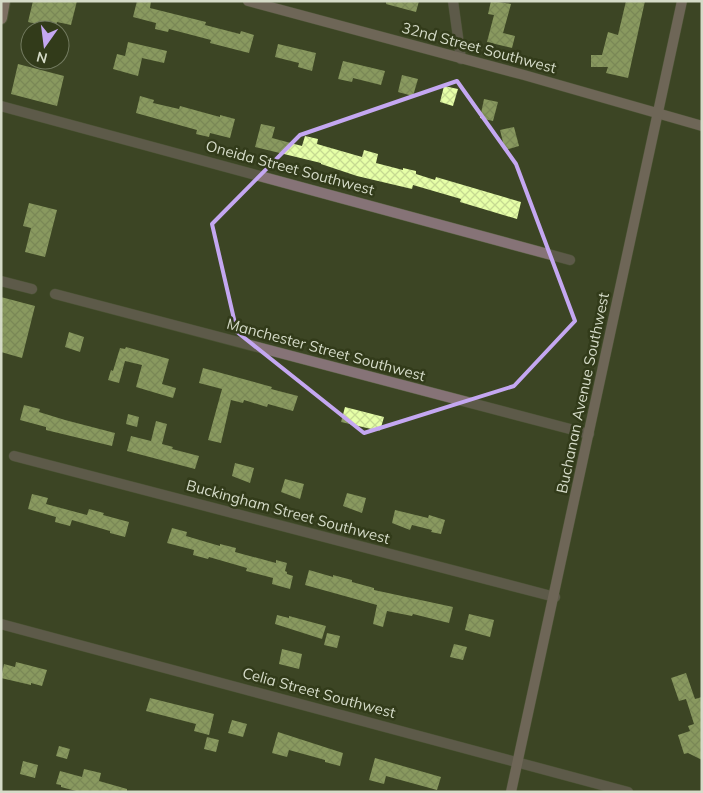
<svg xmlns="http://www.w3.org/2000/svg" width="703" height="793" font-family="Mulish,sans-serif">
	<defs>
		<pattern id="building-cross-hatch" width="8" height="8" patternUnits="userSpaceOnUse" patternTransform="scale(1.25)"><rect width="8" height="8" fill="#e6ffa7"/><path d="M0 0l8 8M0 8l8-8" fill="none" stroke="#c5d992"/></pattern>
	</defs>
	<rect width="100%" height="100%" fill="#3c4524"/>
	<g fill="url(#building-cross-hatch)">
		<path d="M33 1H77L71 25 57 22 56 28 28 22Z"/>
		<path d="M137 1H151L150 8 206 22 205 25 240 34 241 31 254 35 249 53 210 43 211 40 169 29 168 32 155 29 156 23 133 17Z"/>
		<path d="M386 1H419L416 12 386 4Z"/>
		<path d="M491 1 511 4 503 33 515 36 512 48 487 42 494 15 488 14Z"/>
		<path d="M626 1H645L628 78 606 73 608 67H591V55H602L608 32 618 35Z"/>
		<path d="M128 42 167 51 164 63 142 58 138 76 113 69 117 54 125 56Z"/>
		<path d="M278 44 316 53 312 71 298 67 299 63 275 57Z"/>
		<path d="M343 61 385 71 381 85 353 78 352 82 338 79Z"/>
		<path d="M18 64 64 76 57 106 11 94Z"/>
		<path d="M402 75 418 79 413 96 398 92Z"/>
		<path d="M444 86 458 89 453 106 440 102Z"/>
		<path d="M140 96 154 100 153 103 179 109 180 106 220 117V115L235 119 230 138 210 133 209 137 196 134 197 130 136 113Z"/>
		<path d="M484 99 498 102 493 121 480 118Z"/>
		<path d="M261 124 275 127 272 138 302 146 305 136 318 139 317 144 362 157 364 150 378 154 376 163 403 170V168L416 171V174L435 180 436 177 521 202 517 219 460 202 461 199 413 185 412 189 357 176 321 164V163L255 147Z"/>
		<path d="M514 127 519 146 505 150 500 130Z"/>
		<path d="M29 203 57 210 45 257 25 252 31 228 23 226Z"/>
		<path d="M1 297 35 306 22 358 1 352Z"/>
		<path d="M69 332 84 337 80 352 65 347Z"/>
		<path d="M126 347 169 359 162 384 176 388 173 398 136 387 142 365 125 361 119 383 108 380 111 370 113 371 120 348 125 349Z"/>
		<path d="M203 368 272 387 271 389 298 396 293 411 268 404 267 407 244 400 243 403 231 400 221 443 208 440 222 389 199 383Z"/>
		<path d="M24 405 40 409 39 412 65 420 115 433 112 446 46 430V427L20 420Z"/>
		<path d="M345 407 384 417 380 431 341 422Z"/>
		<path d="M128 414 139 417 137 427 126 424Z"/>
		<path d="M156 421 167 424 162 444 173 447 172 449 199 456 195 469 127 451 131 436 151 441Z"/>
		<path d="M235 463 254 468 250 483 232 476Z"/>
		<path d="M285 479 304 484 300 499 281 492Z"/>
		<path d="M347 493 366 498 362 513 343 506Z"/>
		<path d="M32 494 48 498 46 504 87 515 89 509 104 513 103 515 129 522 125 537 110 533V531L72 520 70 526 55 522 56 517 28 509Z"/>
		<path d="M395 510 428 518 429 515 445 520 441 534 431 532 432 530 412 525 410 530 392 523Z"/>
		<path d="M172 528 187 532 186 536 220 546V544L236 548 235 552 276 563V560L287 563 285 571 287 572V574L293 576 290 589 272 584 273 578 246 571 247 568 209 557 208 559 193 555 194 550 167 543Z"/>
		<path d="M309 570 333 577V575L352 580V582L374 588V590L453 607 449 623 413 614 412 616 387 611 383 627 373 624 377 605 305 585Z"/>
		<path d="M469 614 494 620 490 637 465 630Z"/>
		<path d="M277 615 289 618V616L326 626 322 639 275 624Z"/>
		<path d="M327 633 340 636 337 648 324 645Z"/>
		<path d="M454 644 467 647 463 660 450 657Z"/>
		<path d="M282 649 302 654 299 669 279 664Z"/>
		<path d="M16 662 47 670 42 686 31 683V685L1 678 4 664 15 667Z"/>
		<path d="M686 673 695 699 702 697V760L688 753 684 754 678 735 690 731 688 726 694 724 686 699 679 701 671 678Z"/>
		<path d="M150 698 214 714 209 735 194 731 196 724 146 711Z"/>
		<path d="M232 720 247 724 243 737 228 733Z"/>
		<path d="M278 732 343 753 340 766 325 762V760L289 750 287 757 272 753Z"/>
		<path d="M207 737 219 740 216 752 204 749Z"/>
		<path d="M59 746 70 749 67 759 56 756Z"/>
		<path d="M375 758 441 777 437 790 386 776 384 784 369 780Z"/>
		<path d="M23 761 38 765 35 778 20 774Z"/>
		<path d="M84 769 101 773 99 781 127 789V792H80L61 787V785L56 784 60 771 82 777Z"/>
	</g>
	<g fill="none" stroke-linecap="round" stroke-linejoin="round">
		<g stroke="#5b6345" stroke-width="11">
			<g id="street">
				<path d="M453 1 461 59"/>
				<path d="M1 106 570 260"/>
				<path d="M1 281 32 289"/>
				<path d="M55 294 589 434"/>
				<path d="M14 456 555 597"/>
				<path d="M1 624 628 792"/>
			</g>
		</g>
		<g stroke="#5b6345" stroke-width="11">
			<g id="secondary">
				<path d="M248 1 524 75 702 126"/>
				<path d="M511 792 682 1"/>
			</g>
		</g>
		<g stroke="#5b6345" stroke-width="14">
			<path id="primary" d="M1 18 4 1"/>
		</g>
		<use href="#street" stroke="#867377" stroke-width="10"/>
		<use href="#secondary" stroke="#ac8e95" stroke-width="10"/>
		<use href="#primary" stroke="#c9a3ac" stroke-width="12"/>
	</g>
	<path d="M0 0H703V793H0ZM457 81 516 164 575 321 514 386 364 433 237 332 212 224 300 135Z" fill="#3c4524" fill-opacity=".55" fill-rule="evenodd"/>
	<path fill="none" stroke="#c4a7f1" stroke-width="4" stroke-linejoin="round" d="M457 81 516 164 575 321 514 386 364 433 237 332 212 224 300 135Z"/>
	<g text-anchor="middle" stroke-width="5" stroke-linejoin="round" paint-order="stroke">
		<g font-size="15" fill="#d5dbc8" stroke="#323b1a">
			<text transform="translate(479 48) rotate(15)" y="5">32nd Street Southwest</text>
			<text transform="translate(290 168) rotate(15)" y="5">Oneida Street Southwest</text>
			<text transform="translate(326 350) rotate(15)" y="5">Manchester Street Southwest</text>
			<text transform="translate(583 393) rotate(-78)" y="5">Buchanan Avenue Southwest</text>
			<text transform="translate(288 512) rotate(15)" y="5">Buckingham Street Southwest</text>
			<text transform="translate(319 693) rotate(15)" y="5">Celia Street Southwest</text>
		</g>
	</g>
	<rect width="703" height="793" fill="none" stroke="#d5dbc8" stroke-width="5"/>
	<g transform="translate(45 45) rotate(194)"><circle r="24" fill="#323b1a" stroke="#737b60"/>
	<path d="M0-4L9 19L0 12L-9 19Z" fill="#c4a7f1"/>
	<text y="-8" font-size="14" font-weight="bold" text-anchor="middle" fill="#d5dbc8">N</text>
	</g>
</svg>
